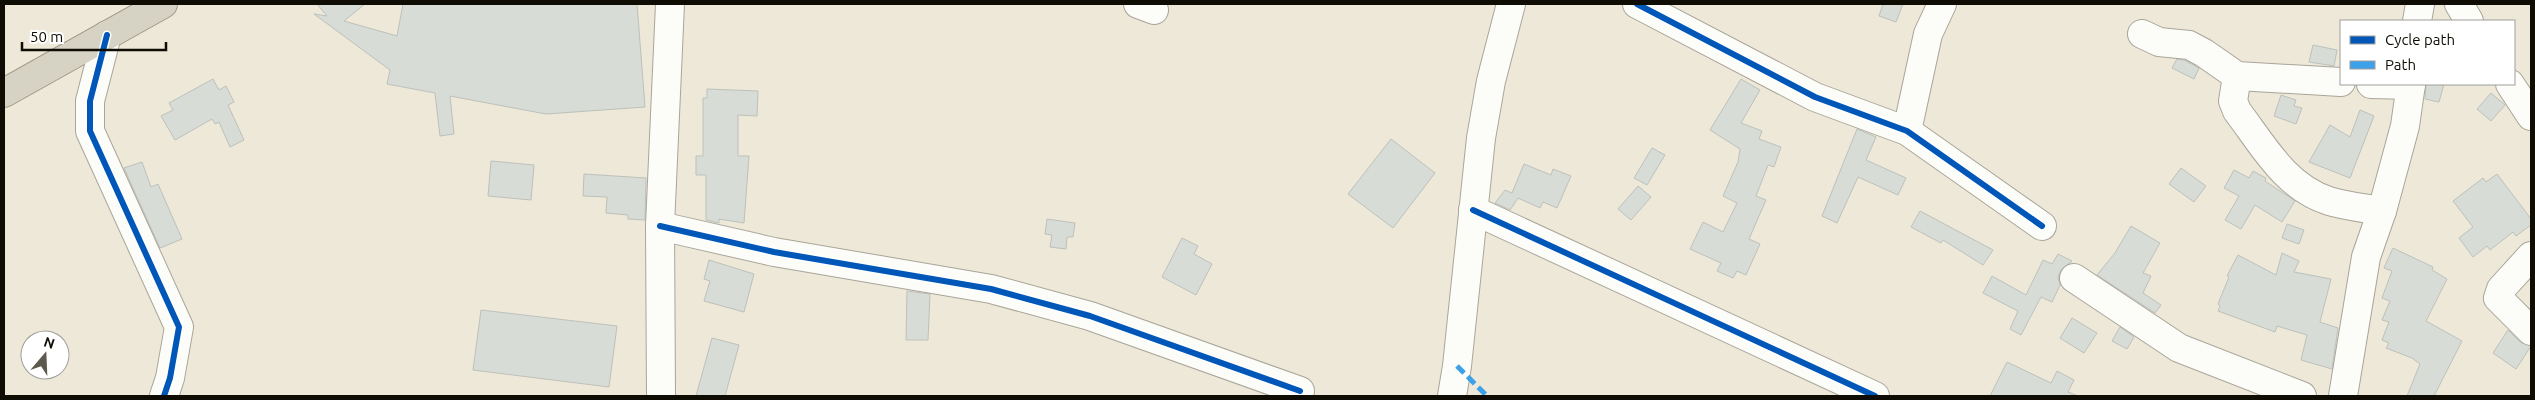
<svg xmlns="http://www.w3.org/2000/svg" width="2535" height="400" font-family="Ubuntu,sans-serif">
	<rect width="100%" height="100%" fill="#ede8d8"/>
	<g fill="#d8dcd7" stroke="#bdc1bb">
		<path d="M317 4H365L344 21 397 36 403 4H637L645 107 546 114 450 96 454 134 440 136 435 93 387 84 390 70 314 14 327 16Z"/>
		<path d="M1883 4H1903L1896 22 1879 16Z"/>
		<path d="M2313 45 2337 50 2334 66 2309 62Z"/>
		<path d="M2177 59 2184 60 2199 68 2194 79 2172 68Z"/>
		<path d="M213 79 219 90 226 86 234 102 228 105 244 140 230 147 219 122 215 124 212 119 175 140 161 116 173 110 169 103Z"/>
		<path d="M1741 79 1760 90 1741 123 1762 131 1759 139 1781 147 1774 167 1768 165 1756 196 1766 200 1749 239 1760 244 1746 275 1737 271 1733 278 1717 271 1721 263 1690 249 1703 222 1723 232 1737 203 1723 196 1738 162 1740 149 1710 130Z"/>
		<path d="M2426 84H2444L2439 102 2425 99Z"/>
		<path d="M707 89 758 91 757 116 738 115V156H749L744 223 719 219V223L706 220V175H696V156H703V98H707Z"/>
		<path d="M2491 93 2505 105 2491 121 2477 109Z"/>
		<path d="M2281 95 2296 100 2294 106 2302 108 2296 124 2274 116Z"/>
		<path d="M2360 110 2374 116 2350 178 2309 162 2330 125 2350 137Z"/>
		<path d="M1857 129 1876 137 1866 160 1906 178 1898 195 1858 177 1837 223 1822 216Z"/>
		<path d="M1391 139 1435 173 1393 228 1348 194Z"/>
		<path d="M1652 148 1665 155 1647 185 1634 178Z"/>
		<path d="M491 161 534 165 531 200 488 196Z"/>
		<path d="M142 162 151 187 158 184 182 239 160 248 124 168Z"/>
		<path d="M1524 164 1551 175 1553 169 1571 176 1557 208 1543 202 1540 208 1518 198 1510 210 1495 203 1505 190 1512 193Z"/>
		<path d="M2181 168 2206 186 2194 202 2169 184Z"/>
		<path d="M2234 170 2249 178 2253 171 2266 178 2265 181 2295 201 2282 222 2255 205 2241 229 2225 220 2239 196 2224 188Z"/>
		<path d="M584 174 646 178 645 220 628 219V215L606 213 607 197 583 196Z"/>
		<path d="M2497 174 2531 219V225L2516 236 2513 232 2490 250 2487 246 2473 257 2459 238 2473 227 2453 201 2483 178 2486 182Z"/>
		<path d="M1638 186 1651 197 1631 220 1618 209Z"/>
		<path d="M1920 211 1993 250 1983 265 1943 240 1941 243 1911 227Z"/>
		<path d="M1047 219 1075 223 1073 237H1067L1066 249 1050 247 1052 235 1045 234Z"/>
		<path d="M2287 224 2304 230 2299 244 2282 238Z"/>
		<path d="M2131 226 2160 243 2143 273 2151 276 2143 293 2161 305 2155 313 2097 275 2115 253Z"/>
		<path d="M1182 238 1198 246 1194 254 1212 264 1196 295 1162 277Z"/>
		<path d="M2393 248 2433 267 2432 270 2447 279 2426 321 2462 341 2434 396H2407L2420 364 2412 358 2386 348 2389 343 2382 340 2389 322 2382 320 2390 301 2382 298 2392 271 2384 268Z"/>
		<path d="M2282 253 2299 261 2294 272 2331 279 2320 322 2338 328 2332 369 2301 360 2307 335 2277 326 2275 332 2218 311 2220 306 2218 304 2229 277 2227 276 2238 255 2276 275Z"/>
		<path d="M2058 254 2072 261 2061 270 2058 277 2060 285 2052 302 2041 297 2021 335 2010 329 2018 311 1983 293 1992 276 2026 295 2043 260 2052 264Z"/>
		<path d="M709 260 754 274 744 312 704 301 710 281 704 279Z"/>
		<path d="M907 291 930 294 928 340H906Z"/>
		<path d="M481 310 617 326 609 387 473 370Z"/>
		<path d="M2072 318 2097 333 2084 353 2060 338Z"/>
		<path d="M2120 327 2134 337 2127 349 2112 341Z"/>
		<path d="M2508 330 2520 342 2531 346 2516 369 2493 353Z"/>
		<path d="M712 338 739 345 725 396H696Z"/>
		<path d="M2007 362 2051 383 2057 371 2074 380 2068 392 2078 396H1990Z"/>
	</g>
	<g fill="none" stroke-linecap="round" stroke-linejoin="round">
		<g stroke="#a9a599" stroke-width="30">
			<g id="minor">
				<path d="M1138 4 1154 10"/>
				<path d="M1637 4 1815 97 1907 131 2042 226"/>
				<path d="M2459 4 2469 21"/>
				<path d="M2417 21 2420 4"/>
				<path d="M2142 34 2159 42 2189 45 2204 53 2237 76 2341 82"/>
				<path d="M107 35 90 101V131L179 327 170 378 164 396"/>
				<path d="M2237 76 2233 101 2237 111C2263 145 2285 187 2329 201 2345 206 2364 208 2382 211"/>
				<path d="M2371 84 2411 85"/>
				<path d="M2510 84 2531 116"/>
				<path d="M1907 131 1928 34 1942 4"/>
				<path d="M1473 210 1875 396"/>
				<path d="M660 226 774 252 991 289 1090 316 1300 391"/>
				<path d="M2531 256 2501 289 2498 298 2531 331"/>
				<path d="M2074 278 2179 348 2302 396"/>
				<path d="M661 396 660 226 670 4"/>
				<path d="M1452 396 1457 366 1481 138 1491 81 1511 4"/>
				<path d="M2343 396 2366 257 2382 211 2405 126 2411 84"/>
			</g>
		</g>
		<g stroke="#a19a87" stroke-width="30">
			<path id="highway" d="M4 93 163 4"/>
		</g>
		<use href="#minor" stroke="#fcfcf9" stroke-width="28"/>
		<use href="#highway" stroke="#d7d3c4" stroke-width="28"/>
		<path stroke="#3da1e9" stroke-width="5" stroke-dasharray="10 5" stroke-linecap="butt" d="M1457 366 1487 396"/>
		<g stroke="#fff" stroke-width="9">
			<g id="cycleway">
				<path d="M1637 4 1815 97 1907 131 2042 226"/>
				<path d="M107 35 90 101V131L179 327 170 378 164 396"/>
				<path d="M1473 210 1875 396"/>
				<path d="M660 226 774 252 991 289 1090 316 1300 391"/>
			</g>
		</g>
		<use href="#cycleway" stroke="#0057b8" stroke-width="6"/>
	</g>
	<rect width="2535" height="400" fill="none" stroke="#0f0c04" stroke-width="10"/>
	<rect x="2340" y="20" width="175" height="65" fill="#ffffff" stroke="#9f9e9b"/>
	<rect x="2350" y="36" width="25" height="8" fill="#0057b8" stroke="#9f9e9b"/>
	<text x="2385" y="45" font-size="15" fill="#0f0c04">Cycle path</text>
	<rect x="2350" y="61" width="25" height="8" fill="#3da1e9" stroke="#9f9e9b"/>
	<text x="2385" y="70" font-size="15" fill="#0f0c04">Path</text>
	<g transform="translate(45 355) rotate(19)"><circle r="24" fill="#ffffff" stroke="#9f9e9b"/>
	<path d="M0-4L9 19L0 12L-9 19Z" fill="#5d594e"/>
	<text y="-8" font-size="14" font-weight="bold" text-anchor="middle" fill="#0f0c04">N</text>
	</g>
	<path d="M22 42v8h144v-8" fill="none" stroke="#0f0c04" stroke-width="2.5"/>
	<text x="30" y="42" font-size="15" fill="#0f0c04" stroke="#ffffff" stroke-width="4" paint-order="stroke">50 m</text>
</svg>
